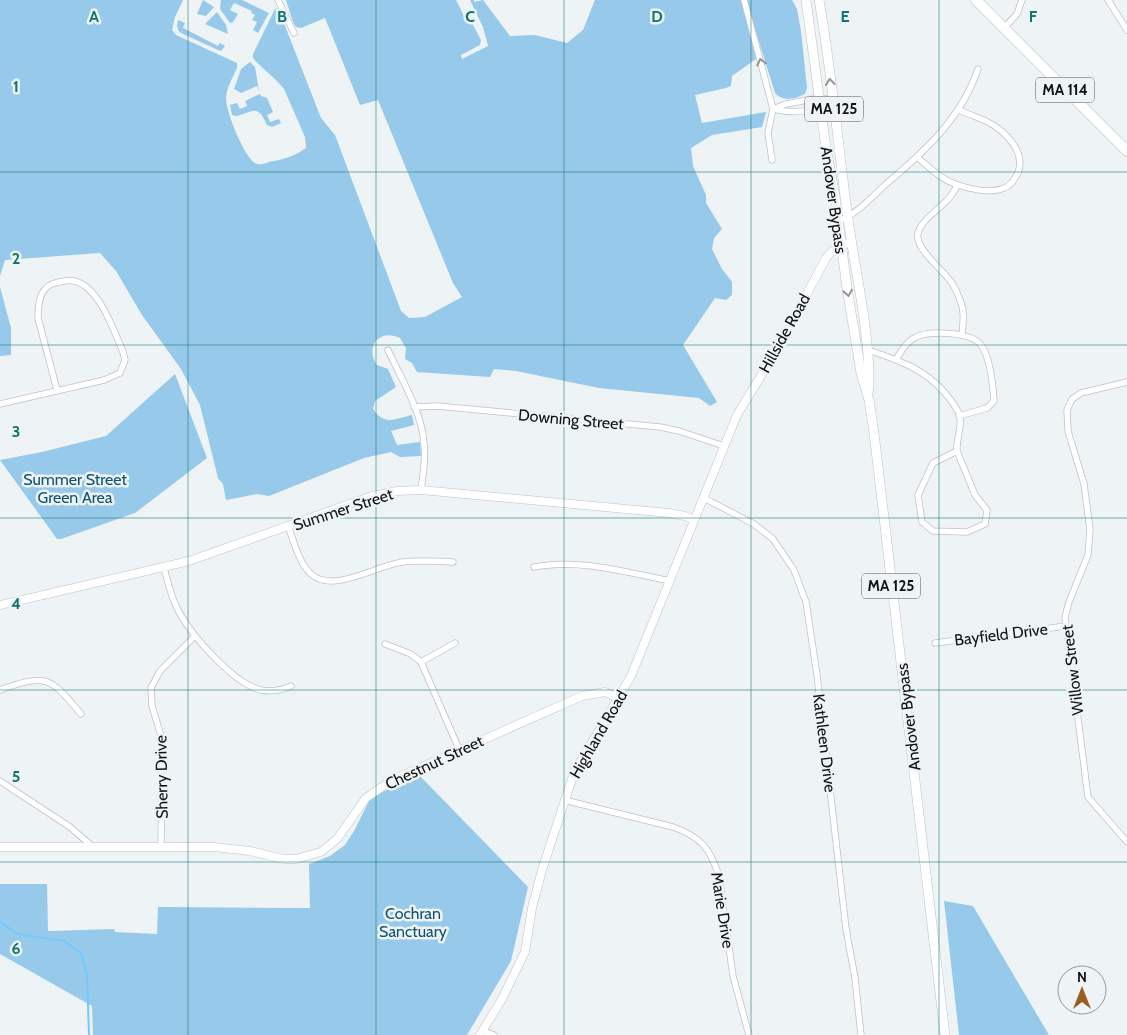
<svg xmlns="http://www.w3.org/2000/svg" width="1127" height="1035" font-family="Cabin,sans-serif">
	<rect width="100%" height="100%" fill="#eef3f6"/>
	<g fill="#97c9ea">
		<path d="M0 0H183L175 17 172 30 176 35 237 63V68C233 77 227 87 226 97 225 110 244 157 255 163 262 167 268 161 274 161 286 159 296 155 306 148L305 137 284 89C276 78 262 69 253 58V54L275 9 278 8 321 118 335 135 401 311 409 318 425 317 462 297 453 283 378 100 360 105 325 18 301 28 296 27 293 22 286 0H456L465 18 472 23 481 40 480 45 461 55 462 59 488 46 483 27 470 0H474V2L483 0 510 36 535 35 567 43 583 30 595 0H741L756 59 732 76 731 86 726 88 695 95 702 123 766 112 762 127 712 135 691 148 693 166 706 195V203L722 229 714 238 712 249 722 269 732 282V295L726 300 715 298 683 345 717 402 710 406 699 398 599 388 516 371 494 369 490 377 417 372 412 363 405 359 406 348 400 338C380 328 364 346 377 365L388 369 396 387 375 401 373 409C384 426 394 419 412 415L414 425 391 431 397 445 420 442 421 456 400 457 391 452 364 458 269 496 257 494 226 500 223 484 218 478 200 405 181 369 142 315 116 271 100 253 5 260 0 276Z"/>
		<path d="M203 0 214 7 206 16 197 14Z"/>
		<path d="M221 0H242L269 13 258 33 253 30 257 22 252 20 255 15 251 13 252 11 234 3 230 10 238 14 233 22 230 23 220 9Z"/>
		<path d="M746 0H792L797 9 801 31 807 88 805 94C795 99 783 102 775 93Z"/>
		<path d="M217 12 226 25 228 34 205 24Z"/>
		<path d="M178 20 185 23 183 28 218 46 220 43 225 46 221 51 218 50 183 34 179 32 177 26Z"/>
		<path d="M250 62 255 67 259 91 257 86 241 93 234 89 241 69Z"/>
		<path d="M260 94 261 96 267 98 273 112 267 115 270 122 279 119 281 123 272 127 267 125C258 104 254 111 237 116L232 115 230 105 237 103 240 109 247 106 245 101Z"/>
		<path d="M0 287 11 328V355L0 356Z"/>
		<path d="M175 374 207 458 135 513 61 539H57L0 460 42 452 106 436Z"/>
		<path d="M420 776 528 887 511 961 467 1035H93L92 1006 0 954V884H47L48 931 114 929 115 932 157 934 158 907 310 908 309 864 330 856 345 845 354 831 371 797Z"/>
		<path d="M944 901 973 906 1049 1035H959Z"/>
	</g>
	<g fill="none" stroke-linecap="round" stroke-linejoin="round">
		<path stroke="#73c9ff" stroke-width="2" d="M0 922 18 934 64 941 81 953 87 975 89 1035"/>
		<g stroke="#bec2c5" stroke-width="7">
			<g id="minor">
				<path d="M278 0 294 33"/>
				<path d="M744 0 773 109 768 133 772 160"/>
				<path d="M1108 0 1127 30"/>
				<path d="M1004 28 1017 14 1022 0"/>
				<path d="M819 98 832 100C815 112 794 114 773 109L786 104Z"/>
				<path d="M918 158C930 168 941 179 955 184 968 189 991 194 1004 188 1009 186 1012 183 1015 178 1028 159 1012 138 996 127 986 119 970 116 958 109"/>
				<path d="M957 185C950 205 922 216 918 233 914 248 943 270 952 283 955 288 958 294 960 300 965 311 963 323 962 335"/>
				<path d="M838 221C857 214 871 198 886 184 925 151 961 119 978 69"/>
				<path d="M388 350C401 379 422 411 424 444 426 459 423 475 421 490"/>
				<path d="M868 350C898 360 925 369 945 393 951 400 957 408 960 416 962 427 956 440 957 451"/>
				<path d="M896 360C901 351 906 342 916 337 929 330 972 332 981 345 990 357 993 386 994 401L987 408 959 416"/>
				<path d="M1127 382 1081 393 1072 399 1067 410 1068 431 1084 484 1090 530 1088 555 1069 602 1065 617 1088 797 1127 842"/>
				<path d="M0 404 104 380 120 373 125 360 123 352C114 331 99 286 74 281 67 279 59 282 52 284 39 289 38 306 38 318L57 390"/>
				<path d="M414 407 437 406 660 427 679 431 724 446"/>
				<path d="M957 451 975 495 987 510 985 524 967 532 933 531 922 522 918 495 933 463Z"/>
				<path d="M704 498 754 524 773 539 794 570 806 602 817 675 846 929 855 978 861 1035"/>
				<path d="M288 526C294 542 299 563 311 574 333 594 377 565 403 562 419 560 436 561 453 562"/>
				<path d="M534 567C579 558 625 572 670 581"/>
				<path d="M164 568C168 583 171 598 179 612 192 636 234 684 261 690 272 692 282 690 291 686"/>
				<path d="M935 643 1066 626"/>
				<path d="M385 644 411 654 421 662 459 749"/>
				<path d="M421 662 455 643"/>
				<path d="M0 690C47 673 50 677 81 714"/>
				<path d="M0 781 70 827 93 847"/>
				<path d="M564 800 673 827C701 837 710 848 719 876L733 976 749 1035"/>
				<path d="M161 847 162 739 152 706 151 688 160 671 195 636"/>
				<path d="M483 1031 494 1035"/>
			</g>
		</g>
		<g stroke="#bec2c5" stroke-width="9">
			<g id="tertiary">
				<path d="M0 605 189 561 372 496 397 491 421 490 669 513 685 516 694 520"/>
				<path d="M0 847H214L250 851 283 859H296L321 852 337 839 366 798 392 780 582 696 605 692 619 698"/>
				<path d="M480 1035 502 999 525 952 532 908 542 870 574 773 631 676 737 415 778 348 826 258C832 249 841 245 851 242"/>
			</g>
		</g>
		<g stroke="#bec2c5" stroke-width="10">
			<g id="primary">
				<path d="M806 0 826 148 835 196 847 288 861 373 869 400 874 433 945 1035"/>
				<path d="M819 0C832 73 838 146 848 219 856 276 870 332 869 389"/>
			</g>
		</g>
		<g stroke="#bec2c5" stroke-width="11">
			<path id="trunk" d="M976 0 1127 151"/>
		</g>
		<use href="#minor" stroke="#fff" stroke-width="5.5"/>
		<use href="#tertiary" stroke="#fff" stroke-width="8"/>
		<use href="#primary" stroke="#fff" stroke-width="9"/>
		<use href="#trunk" stroke="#fff" stroke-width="10"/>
	</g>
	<defs><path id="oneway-chevron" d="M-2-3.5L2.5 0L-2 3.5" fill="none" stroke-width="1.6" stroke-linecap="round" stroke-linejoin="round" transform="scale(1.25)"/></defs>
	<g stroke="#949595">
		<use href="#oneway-chevron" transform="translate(761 62) rotate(-104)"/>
		<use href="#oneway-chevron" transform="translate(830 82) rotate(-97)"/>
		<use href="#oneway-chevron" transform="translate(848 293) rotate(80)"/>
	</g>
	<path fill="none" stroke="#0f766e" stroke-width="1" stroke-opacity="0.55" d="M188 0V1035M376 0V1035M564 0V1035M751 0V1035M939 0V1035M0 172H1127M0 345H1127M0 518H1127M0 690H1127M0 862H1127"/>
	<g text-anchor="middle" stroke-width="5" stroke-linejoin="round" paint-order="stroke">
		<g fill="#eef3f6" stroke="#545658" stroke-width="1">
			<rect x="1036" y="77.5" width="58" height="25" rx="4"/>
			<rect x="805" y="96.5" width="58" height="25" rx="4"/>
			<rect x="862" y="573.5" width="58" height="25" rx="4"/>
		</g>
		<g font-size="15" font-weight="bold" fill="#121314">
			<text x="1065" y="95">MA 114</text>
			<text x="834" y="114">MA 125</text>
			<text x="891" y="591">MA 125</text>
		</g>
		<g font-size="16" fill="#121314" stroke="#eef3f6">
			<text transform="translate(834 200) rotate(82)" y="6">Andover Bypass</text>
			<text transform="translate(784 333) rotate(-61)" y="6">Hillside Road</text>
			<text transform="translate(571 419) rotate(5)" y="6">Downing Street</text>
			<text transform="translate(343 509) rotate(-18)" y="6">Summer Street</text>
			<text transform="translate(1001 634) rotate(-7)" y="6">Bayfield Drive</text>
			<text transform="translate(1072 670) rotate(-97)" y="6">Willow Street</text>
			<text transform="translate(908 717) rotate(-97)" y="6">Andover Bypass</text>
			<text transform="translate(598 734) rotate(-60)" y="6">Highland Road</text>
			<text transform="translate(825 743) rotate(83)" y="6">Kathleen Drive</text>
			<text transform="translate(434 762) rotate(-25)" y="6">Chestnut Street</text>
			<text transform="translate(161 777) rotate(-91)" y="6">Sherry Drive</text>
			<text transform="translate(723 910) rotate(81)" y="6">Marie Drive</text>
		</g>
		<g font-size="16" fill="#0e5275" stroke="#eef3f6">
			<text x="75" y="485">Summer Street<tspan x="75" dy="18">Green Area</tspan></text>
			<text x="413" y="919">Cochran<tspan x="413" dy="18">Sanctuary</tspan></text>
		</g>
	</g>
	<g font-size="16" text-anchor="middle" font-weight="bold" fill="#0f766e" stroke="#eef3f6" stroke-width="5" stroke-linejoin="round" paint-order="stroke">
		<text x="94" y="22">A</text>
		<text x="282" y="22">B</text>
		<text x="470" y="22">C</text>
		<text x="657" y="22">D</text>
		<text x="845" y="22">E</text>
		<text x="1033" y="22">F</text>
		<text x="16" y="92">1</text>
		<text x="16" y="264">2</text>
		<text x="16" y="437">3</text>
		<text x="16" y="609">4</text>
		<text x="16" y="782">5</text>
		<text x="16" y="954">6</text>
	</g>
	<g transform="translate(1082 990)"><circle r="24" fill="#eef3f6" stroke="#96999c"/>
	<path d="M0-4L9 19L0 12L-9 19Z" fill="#9c5d25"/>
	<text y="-8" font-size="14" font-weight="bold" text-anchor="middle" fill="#121314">N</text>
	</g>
</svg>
